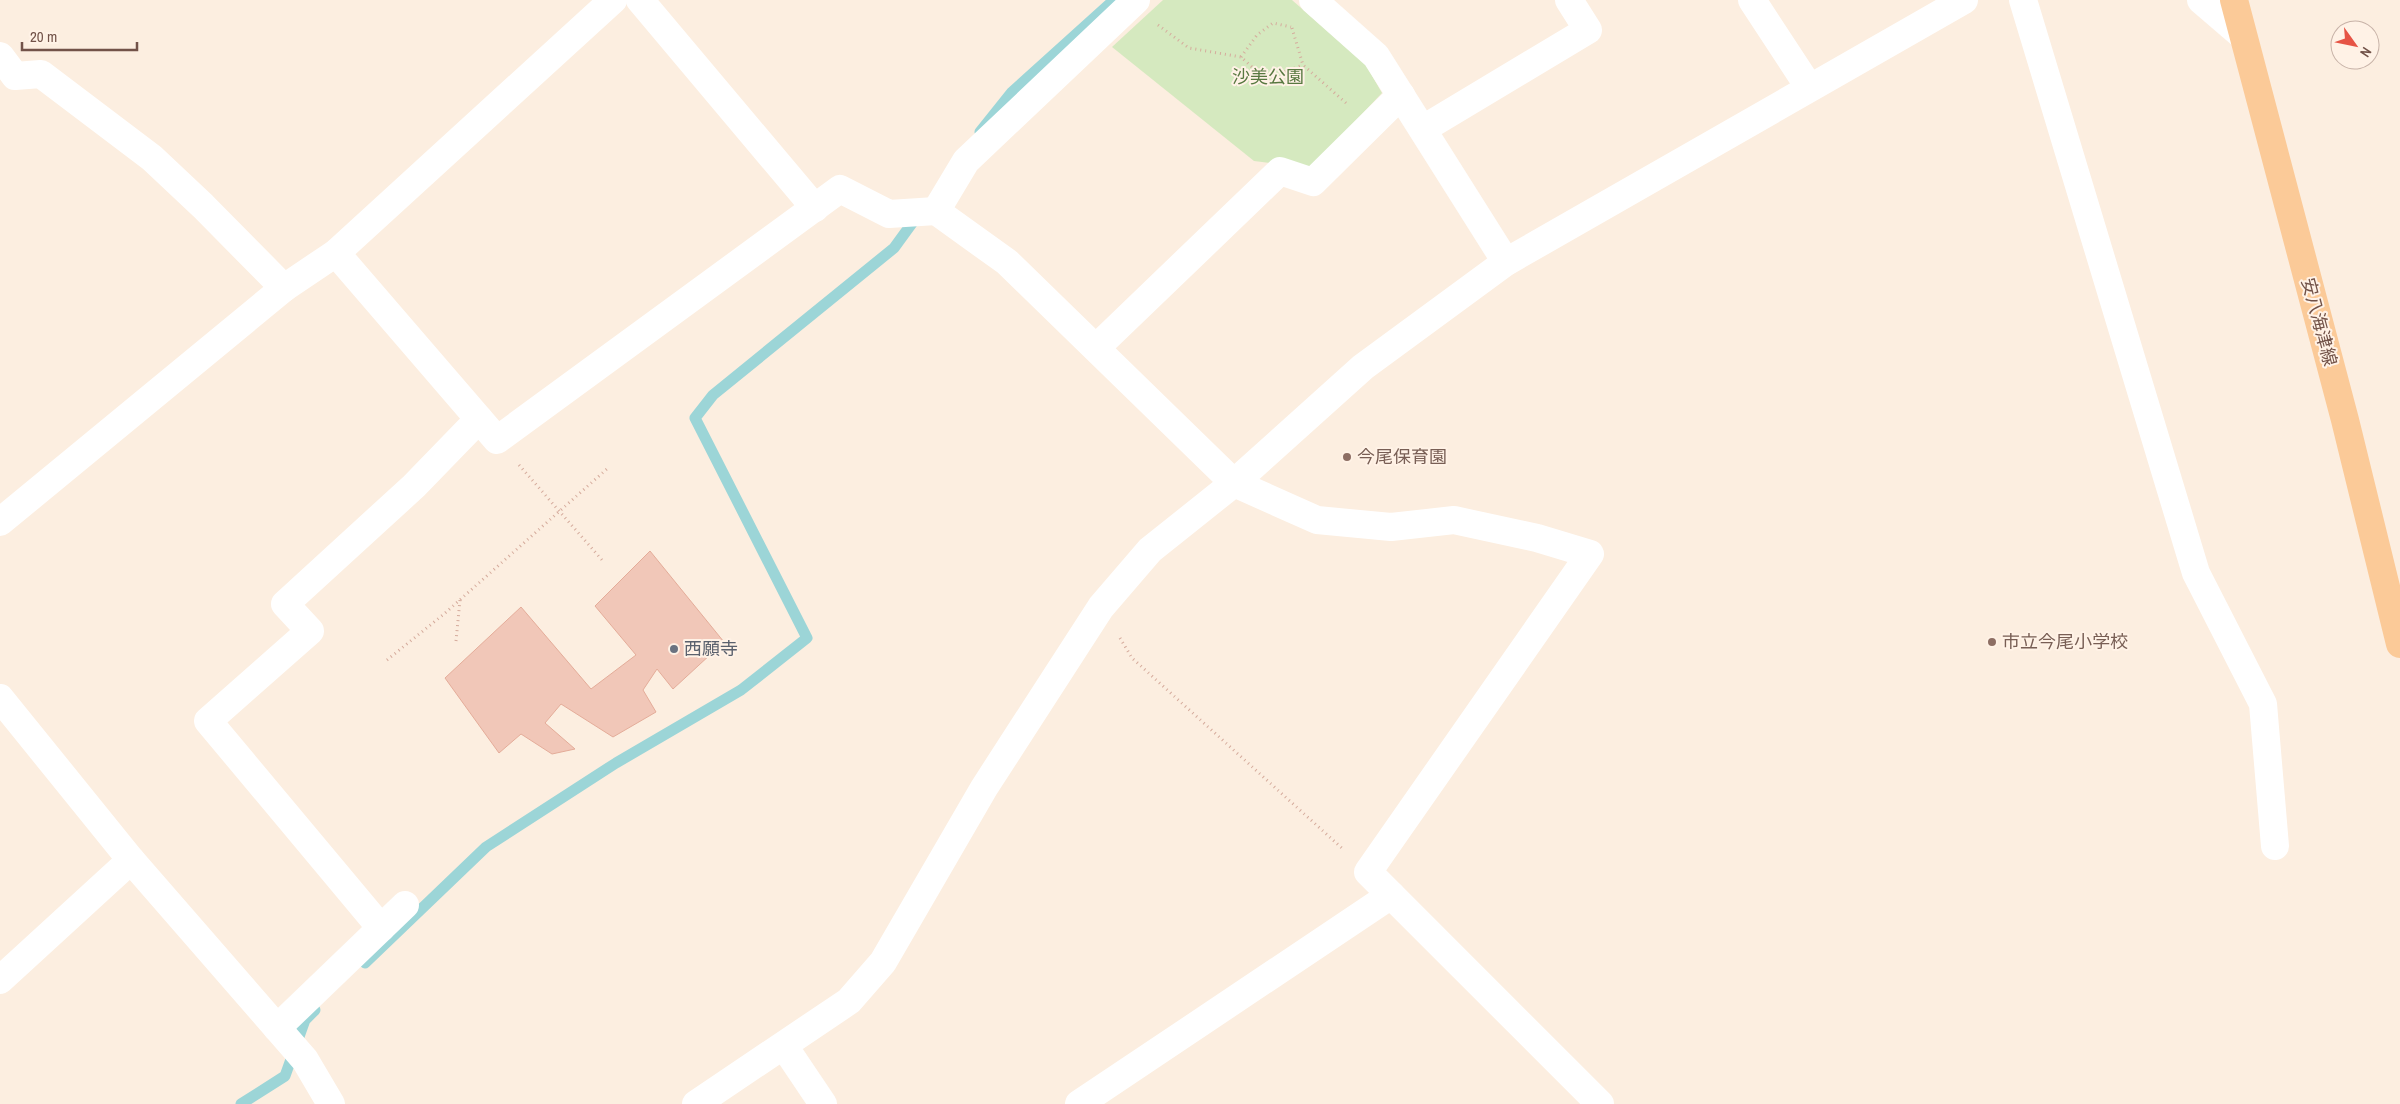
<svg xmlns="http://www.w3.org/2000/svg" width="2400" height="1104" font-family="'Archivo Narrow','Noto Sans JP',sans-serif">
	<rect width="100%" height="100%" fill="#fceee0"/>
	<path fill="#d5e9bf" d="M1163 0H1292L1366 65 1382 93 1311 168 1254 161 1112 47Z"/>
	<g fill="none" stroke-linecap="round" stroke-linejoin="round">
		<g stroke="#9cd5d7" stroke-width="11">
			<path d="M980 132 1012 92 1114 0"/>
			<path d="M365 963 486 847 616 763 741 690 807 638 695 418 713 395 894 248 918 215"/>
			<path d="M241 1104 285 1076 305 1020 315 1010"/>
		</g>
	</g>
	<path fill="#f1c7b8" stroke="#e4ac99" d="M650 551 724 642 673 689 657 669 643 690 656 712 613 737 561 704 545 723 575 749 552 754 521 734 499 753 445 678 521 607 591 689 636 655 595 606Z"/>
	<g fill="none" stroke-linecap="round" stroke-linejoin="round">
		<g stroke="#d5ab9c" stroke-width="3" stroke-dasharray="1 4" stroke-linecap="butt">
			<path d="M1158 25 1189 48 1241 57 1265 79 1303 65"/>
			<path d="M1292 28 1303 65 1346 103"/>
			<path d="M1241 57 1257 35 1273 23 1291 27"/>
			<path d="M519 465 602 560"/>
			<path d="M1120 638 1132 658 1344 850"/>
			<path d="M456 641 460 600"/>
			<path d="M387 660 444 614 608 468"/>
		</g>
		<g stroke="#fff" stroke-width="28">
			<path d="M640 0 815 208"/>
			<path d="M1136 0 966 161 936 211 1007 262 1234 483 1317 520 1391 527 1454 520 1537 538 1590 554 1368 872 1391 895"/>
			<path d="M1313 0 1376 56 1506 262"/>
			<path d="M1752 0 1809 87"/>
			<path d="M2023 0 2196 573 2263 704 2275 846"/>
			<path d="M2201 0 2243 36"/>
			<path d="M0 56 15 76 41 74 152 158 203 206 284 288"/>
			<path d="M1423 129 1588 30 1569 0"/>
			<path d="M336 253 497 440 840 189 889 214 936 211"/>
			<path d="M1096 348 1280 171 1313 182 1401 95"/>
			<path d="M0 522 284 288 336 253 613 0"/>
			<path d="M0 698 131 860 305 1060 331 1104"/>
			<path d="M381 928 208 721 310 631 285 604 414 486 479 419"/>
			<path d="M0 980 131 860"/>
			<path d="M277 1028 405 905"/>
			<path d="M784 1046 823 1104"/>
			<path d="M696 1104 849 1001 883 962 984 788 1101 607 1150 550 1234 483 1363 367 1506 262 1964 0"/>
			<path d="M1079 1104 1391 895 1600 1104"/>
		</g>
		<path stroke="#fbca98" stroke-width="28" d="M2234 0 2345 420 2400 644"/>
	</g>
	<g fill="#8d6e63" stroke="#fff2e6" stroke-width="2">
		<circle cx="1347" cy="457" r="5"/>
		<circle cx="1992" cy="642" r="5"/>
	</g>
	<circle fill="#6b7280" stroke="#fff2e6" stroke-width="2" cx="674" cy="649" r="5"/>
	<g text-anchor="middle" stroke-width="4" stroke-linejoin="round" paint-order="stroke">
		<g font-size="18" fill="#587840" stroke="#fff2e6">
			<text x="1268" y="83">沙美公園</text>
		</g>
		<g font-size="18" fill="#725248" stroke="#fff2e6">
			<text transform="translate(2319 322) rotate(75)" y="6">安八海津線</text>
		</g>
		<g font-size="18" fill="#785e54" stroke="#fff2e6" text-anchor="start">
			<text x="1357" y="463">今尾保育園</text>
			<text x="2002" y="648">市立今尾小学校</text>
		</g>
		<g font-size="18" fill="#5b616d" stroke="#fff2e6" text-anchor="start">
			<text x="684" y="655">西願寺</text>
		</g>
	</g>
	<g transform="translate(2355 45) rotate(123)"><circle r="24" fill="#fff2e6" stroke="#c7b2a7"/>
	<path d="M0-4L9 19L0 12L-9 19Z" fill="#e65445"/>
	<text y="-8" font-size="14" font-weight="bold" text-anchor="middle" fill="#725248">N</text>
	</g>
	<path d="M22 42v8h115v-8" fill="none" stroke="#725248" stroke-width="2.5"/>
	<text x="30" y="42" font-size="15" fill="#725248" stroke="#fff2e6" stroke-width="4" paint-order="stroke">20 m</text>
</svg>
